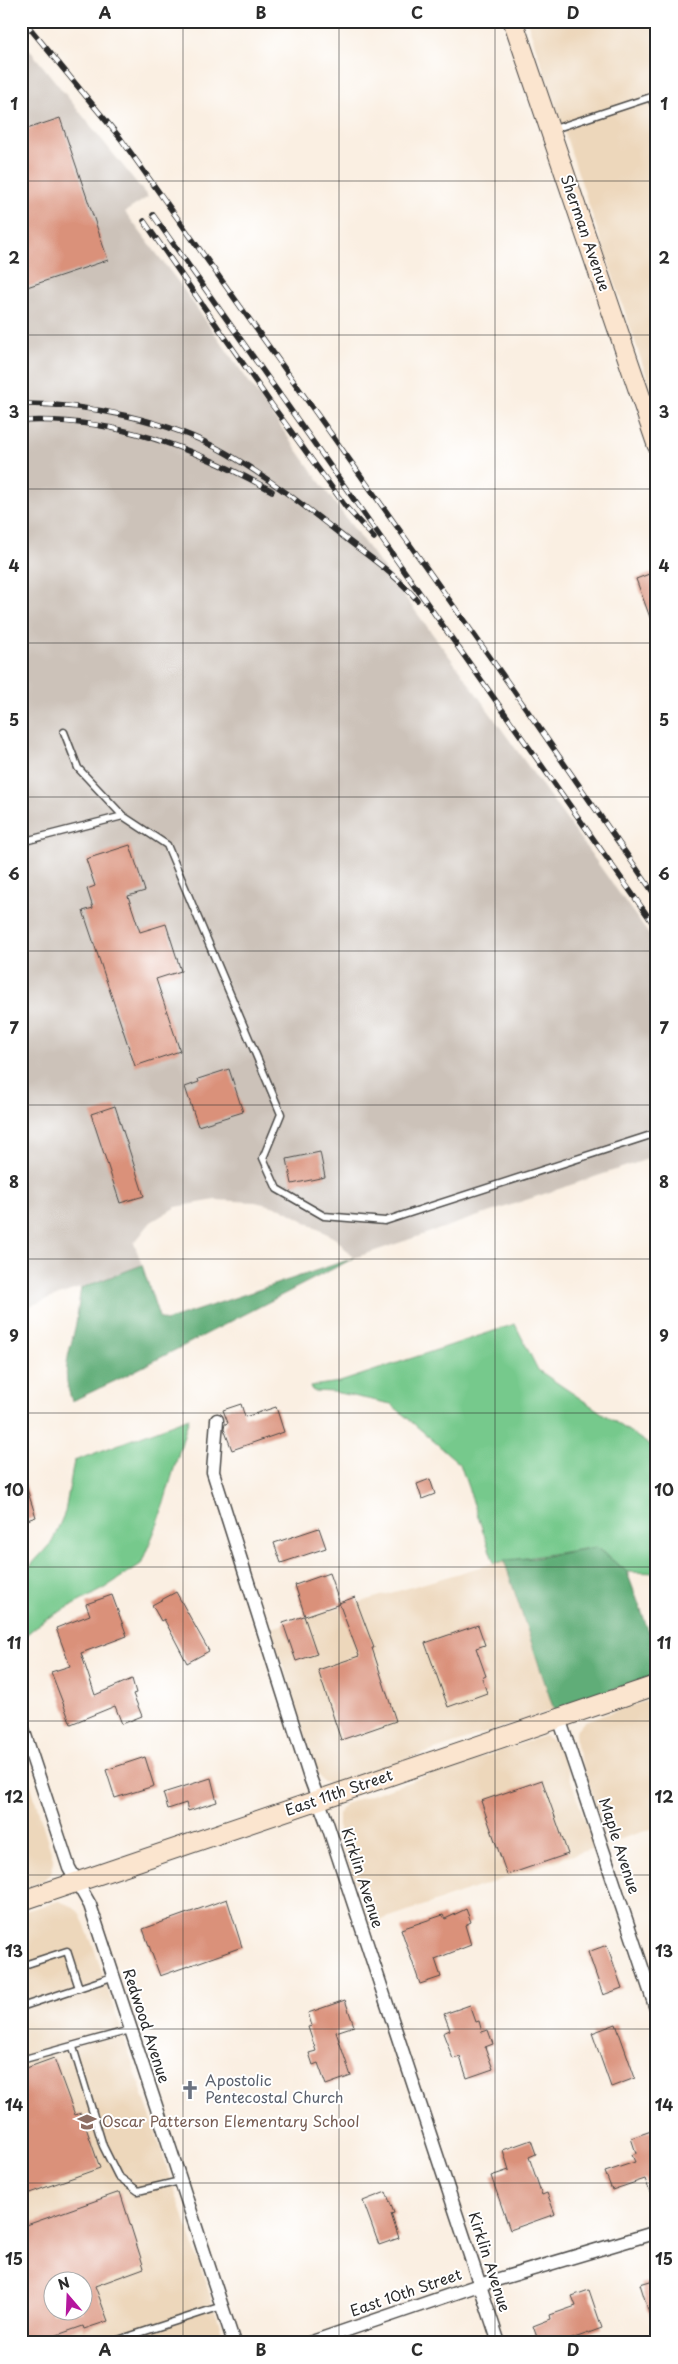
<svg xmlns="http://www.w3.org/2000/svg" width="678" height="2364" font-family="'Playpen Sans',sans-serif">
	<rect width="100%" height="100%" fill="#fff"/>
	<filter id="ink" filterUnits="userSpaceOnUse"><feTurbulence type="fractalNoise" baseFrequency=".02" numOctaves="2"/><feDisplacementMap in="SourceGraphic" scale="10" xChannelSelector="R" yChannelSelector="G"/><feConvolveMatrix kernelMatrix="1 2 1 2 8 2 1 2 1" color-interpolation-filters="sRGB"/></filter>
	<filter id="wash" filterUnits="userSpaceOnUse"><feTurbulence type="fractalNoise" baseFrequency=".0096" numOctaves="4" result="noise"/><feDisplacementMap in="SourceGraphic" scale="20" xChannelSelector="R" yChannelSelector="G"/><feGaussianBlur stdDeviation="1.12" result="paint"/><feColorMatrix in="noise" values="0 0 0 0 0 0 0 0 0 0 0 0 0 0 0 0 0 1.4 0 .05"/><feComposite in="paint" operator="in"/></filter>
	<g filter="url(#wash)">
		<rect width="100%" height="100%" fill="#faefe2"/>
		<g fill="#edd7bb" fill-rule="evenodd">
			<path d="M527 21H657V407L572 155Z"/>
			<path d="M504 1560 554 1710 337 1783 323 1782 317 1772 271 1628Z"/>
			<path d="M657 1697V1827L609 1843 576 1746 575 1732 585 1721Z"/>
			<path d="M544 1736 554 1741 562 1754 594 1848 369 1924 338 1831V1815L344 1804Z"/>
			<path d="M21 1753 54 1862 51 1873 43 1881 21 1889Z"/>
			<path d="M59 1901 71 1906 79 1912 94 1948 226 2343H21V1912ZM52 2282H82V2312H52Z"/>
		</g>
		<path fill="#ccc2b9" d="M21 39 148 197 125 212 179 283 334 502 455 664 657 946V1156L354 1258 336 1239 281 1208 255 1202 215 1200 176 1207 151 1222 134 1243 142 1265 21 1309Z"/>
		<g fill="#76c98c" stroke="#507a5c">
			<path d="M515 1324 538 1370 657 1450V1573L627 1572 596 1547 494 1563 460 1464 391 1404 334 1392 313 1391 311 1386 340 1382Z"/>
			<path d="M189 1418 158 1523 141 1564 100 1591 44 1620 21 1639V1576L52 1542 65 1512 74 1461Z"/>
		</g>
		<g fill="#60ad78" stroke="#466c52">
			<path d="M354 1258 117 1380 72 1401C60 1369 70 1354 76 1323 78 1311 79 1299 81 1288L142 1265 159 1317 165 1321Z"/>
			<path d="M596 1547 627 1572 657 1654V1675L554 1710 504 1560 535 1558Z"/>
		</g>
		<g id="blocks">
			<g fill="#da917a" fill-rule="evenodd">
				<path d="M60 118 108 260 21 289V131Z"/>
				<path d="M657 571V631H655L636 579Z"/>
				<path d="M130 845 145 891 128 896 140 932 166 924 181 971 156 979 180 1051 135 1066 83 911 93 908 87 889 95 886 86 859Z"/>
				<path d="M229 1069 243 1112 198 1126 185 1087 199 1082 198 1079Z"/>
				<path d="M115 1106 144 1196 120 1203 91 1114Z"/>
				<path d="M320 1152 325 1177 292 1184 287 1159Z"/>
				<path d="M241 1404 245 1417 276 1407 284 1432 232 1450 224 1429 225 1424 228 1423 223 1410Z"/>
				<path d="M430 1479 435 1494 422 1499 417 1484Z"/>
				<path d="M21 1480H24L36 1517 21 1522Z"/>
				<path d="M319 1528 326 1548 281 1563 274 1543Z"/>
				<path d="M329 1573 340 1604 305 1616 295 1585Z"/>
				<path d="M176 1592 209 1651 187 1663 164 1619 161 1621 152 1605Z"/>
				<path d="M112 1595 127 1636 81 1653 95 1695 132 1679 136 1693 133 1694 142 1716 122 1724 115 1706 71 1724 51 1672 70 1666 56 1628 90 1615 86 1604Z"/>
				<path d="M355 1597 374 1648H372L396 1721 341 1740 318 1670 359 1656 339 1603Z"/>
				<path d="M304 1616 317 1654 296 1661 283 1623Z"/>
				<path d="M478 1625 485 1645 476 1648 486 1676 482 1678 487 1693 448 1707 425 1643Z"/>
				<path d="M145 1757 154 1786 115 1798 106 1770Z"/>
				<path d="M211 1778 217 1802 188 1811 186 1803 168 1809 163 1793Z"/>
				<path d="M542 1780 568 1854 507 1875 481 1801Z"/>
				<path d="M227 1899 242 1947 160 1976 143 1929Z"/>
				<path d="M466 1909 471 1922 465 1925 471 1945 435 1959 441 1977 420 1984 401 1929 443 1915 445 1919Z"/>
				<path d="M607 1945 622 1988 603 1995 588 1952Z"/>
				<path d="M345 2000 354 2026 336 2032 351 2076 326 2085 318 2063 313 2065 309 2053 316 2051 308 2027 312 2026 308 2013Z"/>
				<path d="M470 2005 476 2022 479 2021 482 2032 488 2030 493 2044 485 2047 493 2069 467 2078 460 2057 453 2059 443 2033 450 2030 444 2014Z"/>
				<path d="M616 2024 635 2078 611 2087 592 2033Z"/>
				<path d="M54 2058 75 2115 81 2113 100 2168 21 2196V2070Z"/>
				<path d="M657 2129V2206H655L645 2179 612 2190 605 2172 635 2162 632 2155 636 2153 631 2138Z"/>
				<path d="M531 2140 536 2154 529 2157 542 2195 547 2193 555 2214 510 2230 491 2176 509 2170 503 2150Z"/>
				<path d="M120 2192 144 2268 95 2286 108 2321 84 2329 83 2326 43 2340 44 2343H21V2227ZM52 2282H82V2312H52Z"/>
				<path d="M386 2192 394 2213 391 2214 399 2238 379 2245 363 2201Z"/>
				<path d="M657 2279V2328L654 2329 640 2284Z"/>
				<path d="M589 2290 602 2328 561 2343H539L533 2326 551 2319 550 2315 576 2306 572 2296Z"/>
			</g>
		</g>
	</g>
	<g filter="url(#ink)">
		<use href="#blocks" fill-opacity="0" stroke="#4a4846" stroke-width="1"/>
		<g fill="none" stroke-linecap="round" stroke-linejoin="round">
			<g stroke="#4a4846" stroke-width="9">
				<g id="lane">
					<path d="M651 97 657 113"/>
					<path d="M551 130 657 95"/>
					<path d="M64 732 78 768 123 816"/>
					<path d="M21 842 123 816 167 845 281 1114 263 1158 277 1189 324 1216 385 1221 657 1133"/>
					<path d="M21 1966 67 1951 79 1988"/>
					<path d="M21 2007 112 1977"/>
					<path d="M73 2047 103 2146 118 2176 138 2191 180 2181"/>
					<path d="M21 2060 130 2030"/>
					<path d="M109 2343 222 2306"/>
				</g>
			</g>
			<g stroke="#4a4846" stroke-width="15">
				<g id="street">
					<path d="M217 1420 213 1472 309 1775 327 1823 499 2343"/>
					<path d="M559 1718 657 2012"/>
					<path d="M21 1723 69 1868 90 1905 234 2343"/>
					<path d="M309 2343 479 2285 657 2232"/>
				</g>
			</g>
			<g stroke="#4a4846" stroke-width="21">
				<g id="secondary">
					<path d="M513 21 657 445"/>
					<path d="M21 1901 657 1685"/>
				</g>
			</g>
			<use href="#lane" stroke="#fff" stroke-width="6"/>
			<use href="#street" stroke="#fff" stroke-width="12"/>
			<use href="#secondary" stroke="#fbe5cf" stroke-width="19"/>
			<g stroke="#2b2b2b" stroke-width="5.5">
				<g id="rail">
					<path d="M24 21 121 139 502 674 657 898"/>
					<path d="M153 215 657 929"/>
					<path d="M144 221 272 405 346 507 374 538"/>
					<path d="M21 404C86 403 169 420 226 453 266 476 303 505 340 534 366 555 396 574 417 600"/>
					<path d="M21 421C111 416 195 448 272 491"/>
				</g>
			</g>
			<use href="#rail" stroke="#fff" stroke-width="4" stroke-dasharray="11" stroke-linecap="butt"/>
		</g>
	</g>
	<path fill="none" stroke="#2b2b2b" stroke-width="1" stroke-opacity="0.55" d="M183 21V2343M339 21V2343M495 21V2343M21 181H657M21 335H657M21 489H657M21 643H657M21 797H657M21 951H657M21 1105H657M21 1259H657M21 1413H657M21 1567H657M21 1721H657M21 1875H657M21 2029H657M21 2183H657"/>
	<defs>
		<g id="church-bare" transform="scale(1.5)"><path d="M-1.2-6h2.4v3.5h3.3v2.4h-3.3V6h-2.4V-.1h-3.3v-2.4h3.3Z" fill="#6b7280" stroke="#fff" stroke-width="2.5" paint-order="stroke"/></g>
		<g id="school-bare" transform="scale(1.5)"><path d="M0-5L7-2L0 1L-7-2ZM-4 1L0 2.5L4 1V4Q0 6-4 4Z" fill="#8d6e63" stroke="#fff" stroke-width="2.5" paint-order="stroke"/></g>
	</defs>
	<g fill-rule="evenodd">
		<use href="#church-bare" x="190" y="2090"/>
		<use href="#school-bare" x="87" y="2122"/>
	</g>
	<g text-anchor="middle" stroke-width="4" stroke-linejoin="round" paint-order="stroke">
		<g font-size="15" fill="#2b2b2b" stroke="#fff">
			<text transform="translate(585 233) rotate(71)" y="5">Sherman Avenue</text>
			<text transform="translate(339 1793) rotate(-19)" y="5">East 11th Street</text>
			<text transform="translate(619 1846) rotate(72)" y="5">Maple Avenue</text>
			<text transform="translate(362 1878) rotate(72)" y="5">Kirklin Avenue</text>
			<text transform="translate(146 2026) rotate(72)" y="5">Redwood Avenue</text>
			<text transform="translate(489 2262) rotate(72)" y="5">Kirklin Avenue</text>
			<text transform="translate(406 2293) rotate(-19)" y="5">East 10th Street</text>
		</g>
		<g font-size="15" fill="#5b616d" stroke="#fff" text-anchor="start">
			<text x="205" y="2086">Apostolic<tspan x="205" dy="17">Pentecostal Church</tspan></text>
		</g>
		<g font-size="15" fill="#785e54" stroke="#fff" text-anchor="start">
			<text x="102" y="2127">Oscar Patterson Elementary School</text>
		</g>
	</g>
	<rect width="678" height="2364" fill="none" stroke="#fff" stroke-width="55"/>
	<g transform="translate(68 2296) rotate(341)"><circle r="24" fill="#ffffff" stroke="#aaaaaa"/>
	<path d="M0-4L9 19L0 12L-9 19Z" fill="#b5179e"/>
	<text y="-8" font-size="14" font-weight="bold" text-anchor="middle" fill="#2b2b2b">N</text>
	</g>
	<rect x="28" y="28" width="622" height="2308" fill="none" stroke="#2b2b2b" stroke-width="2"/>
	<g font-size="16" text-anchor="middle" font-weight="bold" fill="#2b2b2b">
		<text x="105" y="19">A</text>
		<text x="261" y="19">B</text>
		<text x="417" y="19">C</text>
		<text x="573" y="19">D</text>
		<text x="14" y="110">1</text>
		<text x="664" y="110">1</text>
		<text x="14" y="264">2</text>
		<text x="664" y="264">2</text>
		<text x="14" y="418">3</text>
		<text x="664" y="418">3</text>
		<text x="14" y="572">4</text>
		<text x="664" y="572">4</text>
		<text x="14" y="726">5</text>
		<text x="664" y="726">5</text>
		<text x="14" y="880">6</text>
		<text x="664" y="880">6</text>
		<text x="14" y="1034">7</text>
		<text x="664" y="1034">7</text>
		<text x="14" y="1188">8</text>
		<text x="664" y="1188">8</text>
		<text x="14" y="1342">9</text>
		<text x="664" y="1342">9</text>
		<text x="14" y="1496">10</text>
		<text x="664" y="1496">10</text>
		<text x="14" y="1649">11</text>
		<text x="664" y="1649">11</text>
		<text x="14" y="1803">12</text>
		<text x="664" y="1803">12</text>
		<text x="14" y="1957">13</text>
		<text x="664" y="1957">13</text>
		<text x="14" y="2111">14</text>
		<text x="664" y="2111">14</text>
		<text x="14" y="2265">15</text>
		<text x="664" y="2265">15</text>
		<text x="105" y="2356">A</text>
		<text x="261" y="2356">B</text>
		<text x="417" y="2356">C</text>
		<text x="573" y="2356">D</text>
	</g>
</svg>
